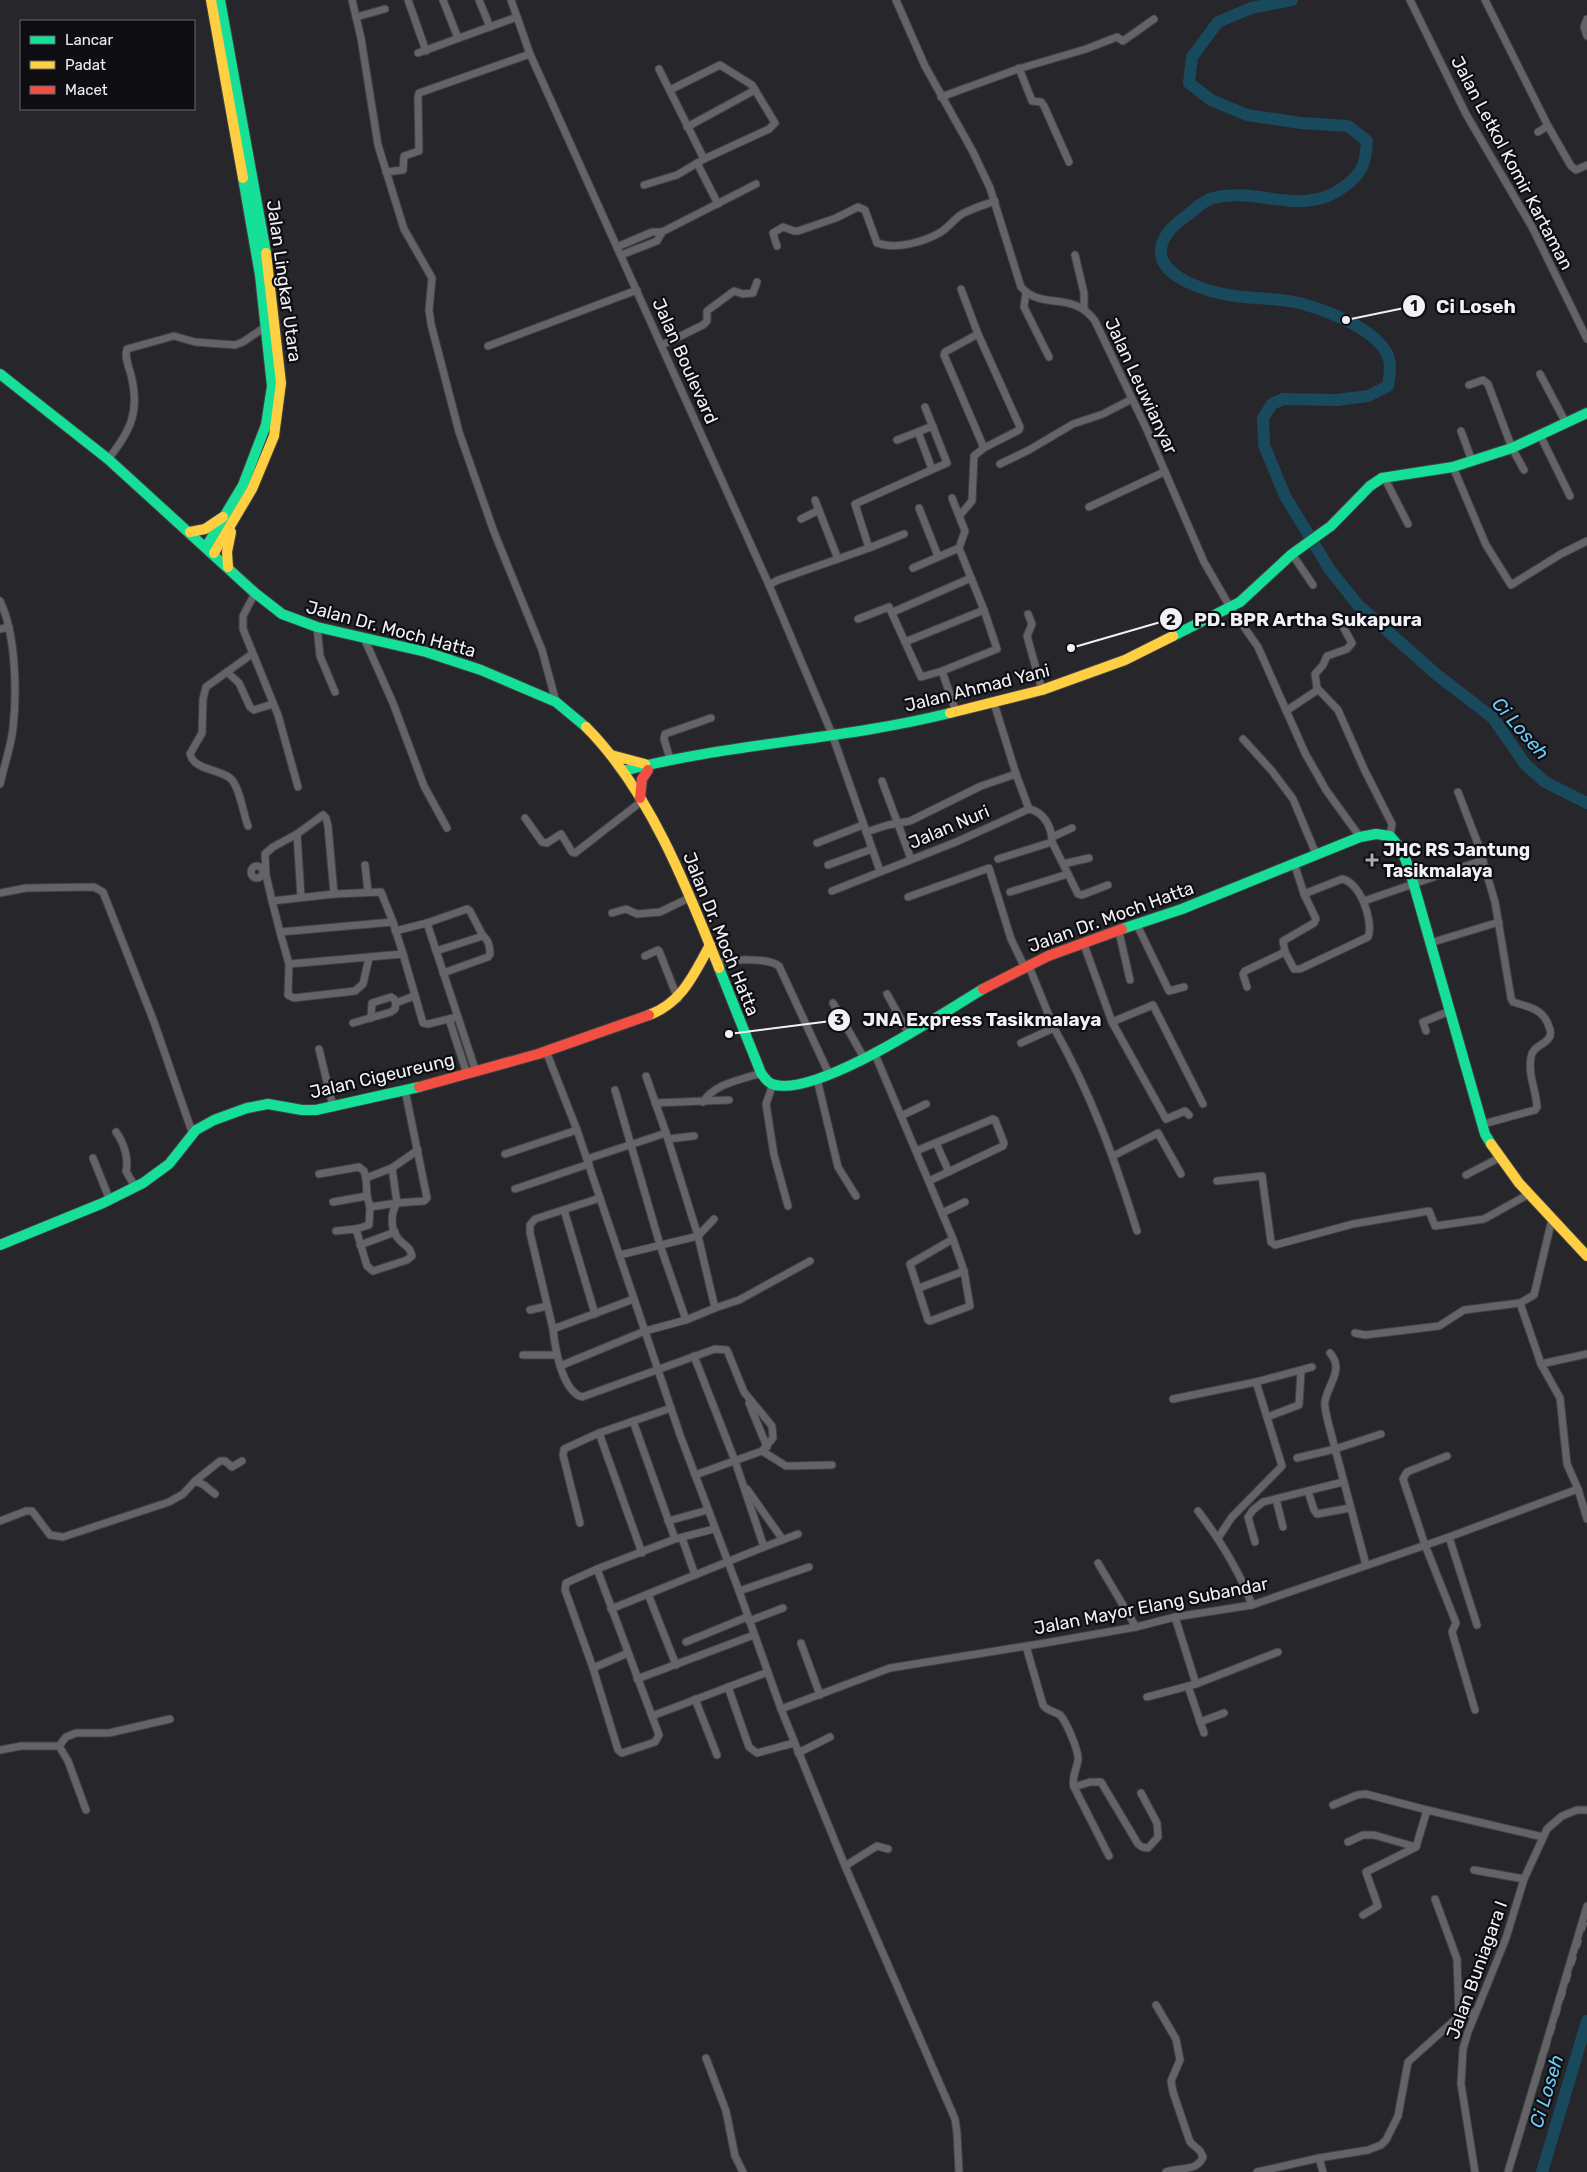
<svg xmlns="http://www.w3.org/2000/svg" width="1587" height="2172" font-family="Rubik,sans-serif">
	<rect width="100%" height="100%" fill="#27262a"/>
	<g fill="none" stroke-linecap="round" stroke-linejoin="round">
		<g stroke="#18495d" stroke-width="12">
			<path d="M1292 0 1251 8 1218 22 1192 57 1189 83 1211 100 1247 115 1301 123 1348 126 1367 141C1366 161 1363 173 1345 186 1303 219 1259 186 1213 198 1203 200 1191 213 1182 219 1173 226 1162 237 1161 249 1158 279 1213 293 1235 296 1257 299 1282 298 1303 304 1328 311 1378 330 1388 356 1392 365 1389 377 1388 386L1368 396 1337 400 1283 399 1272 404 1263 418 1264 445 1285 496 1330 570 1358 605 1436 674 1493 718 1525 764 1545 782 1587 803"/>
			<path d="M1542 2172 1587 2021"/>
		</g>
		<g stroke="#414144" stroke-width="9">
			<g id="street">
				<path d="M352 0 361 38 378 145 404 229 432 278 429 310 431 324 459 432 494 532 542 650 556 702"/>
				<path d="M408 0 426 51"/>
				<path d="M443 0 458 38"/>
				<path d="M479 0 490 27"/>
				<path d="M511 0 530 54 769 585 832 734 880 871"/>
				<path d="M896 0 925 66 973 152 990 188 1021 287C1042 311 1073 290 1095 321L1147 430 1204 562 1230 607 1258 647 1305 753 1326 790 1360 837"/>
				<path d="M1410 0 1466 114 1532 227 1587 339"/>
				<path d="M1485 0 1548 126 1571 166 1576 170 1587 165"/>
				<path d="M356 17 385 9"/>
				<path d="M1587 19 1584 27 1587 36"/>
				<path d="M418 53 517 17"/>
				<path d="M1019 68 1032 101 1041 102 1044 106 1069 162"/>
				<path d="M659 69 704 159"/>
				<path d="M941 97 1018 69 1086 49 1117 37 1123 41 1154 19"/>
				<path d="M687 127 755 90"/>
				<path d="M1538 132 1548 126"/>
				<path d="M697 163 718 204"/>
				<path d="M386 172 403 170 404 156 419 151 418 97 419 93 530 54"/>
				<path d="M644 185 677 175 704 159 769 129 775 123 752 85 720 65 670 90"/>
				<path d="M777 246 773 233 783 227 794 231H798L836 218 858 207 865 210 877 243C896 250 924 242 941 232 949 227 954 219 962 214 973 208 984 205 995 201"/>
				<path d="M617 247 652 232H662L756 184"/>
				<path d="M621 255 657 241 662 232"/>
				<path d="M1075 255 1084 293V308"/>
				<path d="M1026 292 1024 307 1049 357"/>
				<path d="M978 334 945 352 944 355 984 448"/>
				<path d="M662 345 703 325 707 321V311L734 291 743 294 753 293 757 282"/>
				<path d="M488 346 637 290"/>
				<path d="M1540 374 1566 423"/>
				<path d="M1469 385 1483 380 1488 384 1512 448 1524 470"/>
				<path d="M1461 431 1472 461"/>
				<path d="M918 432 932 469"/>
				<path d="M1540 435 1570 496"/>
				<path d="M897 440 933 426"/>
				<path d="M108 459C131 431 140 411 131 375 129 367 124 357 127 349L174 336 195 342 235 345 243 342 265 327"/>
				<path d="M1000 464 1029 450 1073 424 1103 414 1132 399"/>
				<path d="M1453 467 1486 545 1511 585 1561 554 1587 541"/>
				<path d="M1384 477 1408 524"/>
				<path d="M952 498 965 531 959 548"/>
				<path d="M815 500 838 559"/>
				<path d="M1089 507 1164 472"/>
				<path d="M919 508 938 556"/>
				<path d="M960 515 972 501 974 456 984 448 1019 430 1020 427 978 334 961 289"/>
				<path d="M801 519 819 510"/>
				<path d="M869 548 904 534"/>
				<path d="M1292 554 1313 585"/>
				<path d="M769 585 778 580 869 548 855 504 947 463 925 407"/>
				<path d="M255 593 243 616V629L278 715 298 787"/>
				<path d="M0 601C16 634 17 692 13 728 11 747 4 766 0 784"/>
				<path d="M893 612 971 578"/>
				<path d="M1028 614 1032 624 1027 636 1042 690"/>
				<path d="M858 619 889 607 921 677 942 671 997 649 984 610 959 548 913 568"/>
				<path d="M1341 623 1352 643 1347 649 1327 656 1323 665 1315 674 1317 688 1338 710 1365 771 1392 824 1390 836"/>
				<path d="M317 627 320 656 335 692"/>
				<path d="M0 629 9 627"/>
				<path d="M364 638 393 703 424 786 447 828"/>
				<path d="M905 642 984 610"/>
				<path d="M942 671 956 712"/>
				<path d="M227 672 239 683 250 707 254 710 273 704"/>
				<path d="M994 703 1016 774 1029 809"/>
				<path d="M1286 711 1316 691 1317 688"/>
				<path d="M1243 739 1272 771 1293 799 1316 854"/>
				<path d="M670 759 664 739 665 734 711 718"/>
				<path d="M882 781 911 859"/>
				<path d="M1458 792 1478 844 1495 902 1511 998 1513 1002C1529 1007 1544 1009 1549 1027 1551 1030 1551 1035 1549 1038 1543 1046 1533 1046 1531 1057 1528 1077 1536 1089 1537 1107L1535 1110 1483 1124"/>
				<path d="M1029 809C1044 812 1052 827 1052 842L1078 894 1082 895 1108 885"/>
				<path d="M525 818 542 842 547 843 561 834 572 852 575 853 642 801"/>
				<path d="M248 826C243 814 240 786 230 778 219 769 194 770 190 754L202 733 203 699 206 687 252 654"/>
				<path d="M866 832 888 825 910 821 981 786 1016 774"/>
				<path d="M1052 837 1072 828"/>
				<path d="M817 843 863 825"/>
				<path d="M998 859 1052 842"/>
				<path d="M1294 863 1304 894"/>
				<path d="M1063 864 1089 858"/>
				<path d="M365 865 368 891"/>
				<path d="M828 865 872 849"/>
				<circle cx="257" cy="872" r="6"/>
				<path d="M1342 879C1360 882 1374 921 1368 937L1300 969H1294L1285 952 1283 941 1314 923 1316 919 1304 894Z"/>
				<path d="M832 891 956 842 1029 809"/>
				<path d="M1010 892 1068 874"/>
				<path d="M0 893 26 888 94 887 103 892 154 1022 192 1132"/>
				<path d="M301 897 297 834 323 815 326 818 328 826 334 894"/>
				<path d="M908 897 989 868 1011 939 1024 966"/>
				<path d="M272 901 266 875 265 854 273 847 297 834"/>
				<path d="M1364 901 1483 860"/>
				<path d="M612 913 626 909 637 914 660 912 691 897"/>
				<path d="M427 923 467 909 470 911 483 936 436 951"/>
				<path d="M1137 925 1169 991 1184 987"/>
				<path d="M395 931 427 923 476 1072"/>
				<path d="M280 932 272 901 334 894 381 892 393 922"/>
				<path d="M1119 932 1130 980"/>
				<path d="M1083 942 1112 1022 1166 1119 1185 1111 1189 1115"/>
				<path d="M1430 943 1499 922"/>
				<path d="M645 956 658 950 659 951 678 999"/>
				<path d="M369 958 363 984 355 991 294 998 288 995 289 964 403 954 423 1023 428 1024 457 1017"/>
				<path d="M717 962C732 960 767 957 779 966L829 1074"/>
				<path d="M289 964 280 932 393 922 403 954"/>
				<path d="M443 973 488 957 490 954C490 947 489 940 483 936"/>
				<path d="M1247 987 1243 974 1245 971 1285 952"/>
				<path d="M887 994 908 1032"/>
				<path d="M833 1003 864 1058"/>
				<path d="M371 1018 372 1003 391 997 394 999 396 1003"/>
				<path d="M449 1019 467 1074"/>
				<path d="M1112 1022 1153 1005 1203 1104"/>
				<path d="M353 1023 391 1012 395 1009 396 1003 414 996"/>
				<path d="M1054 1028C1092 1096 1114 1157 1137 1231"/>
				<path d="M1426 1031 1423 1022 1450 1011"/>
				<path d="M1021 1043 1054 1028 1028 964"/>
				<path d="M319 1049 333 1107"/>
				<path d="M546 1051 577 1130 680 1435 739 1591 781 1709 845 1866 955 2119 957 2133 959 2172"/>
				<path d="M874 1052 953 1239 964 1271 970 1306 930 1321 928 1320 910 1264 953 1239"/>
				<path d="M817 1079 838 1167 856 1196"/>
				<path d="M773 1084 766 1104 774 1155 788 1206"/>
				<path d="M703 1102C715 1083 741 1080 761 1073"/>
				<path d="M655 1103 729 1100"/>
				<path d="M901 1116 926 1104"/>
				<path d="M116 1132C124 1143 129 1159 126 1171L135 1187"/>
				<path d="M668 1139 694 1136"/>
				<path d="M936 1143 949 1172"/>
				<path d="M916 1151 993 1119 995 1120 1004 1143 1003 1146 929 1181"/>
				<path d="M505 1154 577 1130"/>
				<path d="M1113 1156 1158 1133 1181 1174"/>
				<path d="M93 1158 109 1198"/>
				<path d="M587 1159 666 1133 646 1076"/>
				<path d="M319 1174 359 1167 364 1171 366 1178"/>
				<path d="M1466 1175 1499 1158"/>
				<path d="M1217 1181 1262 1176 1271 1242 1275 1245 1353 1224 1429 1211 1435 1226 1484 1219 1529 1194"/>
				<path d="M515 1189 589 1164"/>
				<path d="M367 1196 366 1178 392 1168 418 1150"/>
				<path d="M600 1198 535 1219 530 1225V1233L553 1329 634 1299"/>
				<path d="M333 1202 367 1196 370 1207"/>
				<path d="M564 1210 595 1314"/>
				<path d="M942 1213 965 1202"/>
				<path d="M1552 1219 1534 1295 1520 1303 1541 1364 1560 1398 1567 1464 1578 1489 1587 1519"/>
				<path d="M356 1229 369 1225 370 1207 397 1203 392 1168"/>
				<path d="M336 1231 356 1229 367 1266 373 1271 407 1260 412 1256C410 1245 402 1245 397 1237 390 1228 391 1212 397 1203L424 1201 427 1198 405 1090"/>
				<path d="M360 1245 395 1232"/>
				<path d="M620 1255 698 1236 666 1133"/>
				<path d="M919 1288 964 1271"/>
				<path d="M715 1308 739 1300 810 1261"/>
				<path d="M530 1310 547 1306"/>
				<path d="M686 1320 715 1308 698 1236 714 1219"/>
				<path d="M553 1329C555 1348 562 1391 582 1397L715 1349 727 1350 744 1392 772 1426 773 1438 762 1451 695 1475"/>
				<path d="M1355 1333 1365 1335 1439 1326 1464 1310 1520 1303"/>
				<path d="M1330 1353C1345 1370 1327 1385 1325 1402 1324 1408 1327 1416 1328 1422L1366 1565"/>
				<path d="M523 1355H556"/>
				<path d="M1541 1364 1587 1354"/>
				<path d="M560 1366 645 1331 686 1320 660 1245 615 1090"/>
				<path d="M1256 1382 1312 1367"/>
				<path d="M1173 1399 1256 1382 1257 1385 1282 1466 1232 1517 1218 1538"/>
				<path d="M749 1403 767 1447"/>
				<path d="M1267 1417 1299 1405 1301 1371"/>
				<path d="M633 1421 675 1539"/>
				<path d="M599 1433 642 1553"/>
				<path d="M762 1451 786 1466 832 1465"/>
				<path d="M1447 1456 1407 1472 1403 1479 1425 1545 1456 1623 1452 1632 1475 1710"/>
				<path d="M1297 1458 1335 1449 1381 1434"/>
				<path d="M195 1481 220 1461H225L232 1467 242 1461"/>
				<path d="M747 1489 783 1540"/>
				<path d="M1308 1491 1314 1510 1317 1514 1350 1508"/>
				<path d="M1276 1499 1283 1527"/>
				<path d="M1198 1511C1220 1540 1239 1570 1252 1605"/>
				<path d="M0 1521 26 1511H32L50 1535 63 1537 169 1502 183 1494 195 1481 204 1485 215 1494"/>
				<path d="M668 1521 708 1510"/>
				<path d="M580 1523 563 1455 564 1449 599 1433 671 1408"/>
				<path d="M1449 1537 1477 1625"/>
				<path d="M682 1538 695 1575"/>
				<path d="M1255 1542 1248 1517 1253 1510 1263 1502 1343 1482"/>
				<path d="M764 1547 798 1534"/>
				<path d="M1098 1563 1136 1627"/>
				<path d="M597 1569 659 1735 655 1742 622 1753 618 1750 593 1668 628 1653"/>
				<path d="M739 1591 809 1567"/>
				<path d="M648 1594 676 1665"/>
				<path d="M611 1609 764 1547 735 1461 694 1356"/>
				<path d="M1175 1617 1196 1684"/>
				<path d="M749 1621 783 1608"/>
				<path d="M686 1642 747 1617"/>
				<path d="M801 1643 820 1695"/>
				<path d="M1026 1646 1043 1705C1047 1711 1054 1711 1060 1715 1066 1721 1079 1751 1078 1760 1077 1769 1071 1777 1074 1787L1109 1856"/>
				<path d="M593 1668 565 1590 566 1583 597 1569 675 1539 714 1529"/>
				<path d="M637 1679 754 1635"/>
				<path d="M1188 1686 1204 1733"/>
				<path d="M728 1687 749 1747 757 1753 794 1743"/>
				<path d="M1147 1697 1196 1684 1278 1652"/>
				<path d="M695 1699 717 1755"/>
				<path d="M781 1709 890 1668 1045 1643 1136 1627 1175 1617 1252 1605 1449 1537 1578 1489"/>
				<path d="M652 1716 768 1672"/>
				<path d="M1200 1722 1224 1713"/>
				<path d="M59 1746 66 1737 76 1733H109L170 1719"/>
				<path d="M0 1750 21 1746H59L68 1761 86 1810"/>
				<path d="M798 1753 830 1737"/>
				<path d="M1074 1787 1090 1782H1101L1138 1844 1142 1847 1148 1848 1158 1837 1157 1823 1141 1793"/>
				<path d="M1333 1805 1357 1795 1366 1794 1427 1810"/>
				<path d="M1348 1842 1363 1835H1374L1416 1847"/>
				<path d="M845 1866 877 1846 888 1849"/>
				<path d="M1474 1870 1524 1879"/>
				<path d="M1435 1899 1457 1959 1459 2016"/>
				<path d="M1363 1915 1378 1906 1366 1872 1416 1847 1427 1810 1543 1837"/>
				<path d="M1156 2005 1176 2039 1180 2060 1171 2081 1173 2092 1190 2142 1200 2151 1203 2157C1197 2172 1179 2167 1166 2172"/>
				<path d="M706 2058 726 2111 735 2156 743 2172"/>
				<path d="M1319 2158 1323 2172"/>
				<path d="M1257 2172 1319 2158 1368 2150 1381 2145 1386 2140 1398 2116 1408 2062 1459 2016 1475 2012"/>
				<path d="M1475 2172 1461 2084 1463 2049 1468 2032 1506 1938 1524 1879 1547 1829 1562 1816 1577 1810H1587"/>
				<path d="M1508 2172 1587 1906"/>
			</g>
		</g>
		<g stroke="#414144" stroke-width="12">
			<g id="fast">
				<path d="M220 0 266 253"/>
				<path d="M0 374 108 459 255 593 282 614 317 627 426 652 481 670 556 702 586 727"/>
				<path d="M206 547 243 485 266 425 272 386 260 275 243 178"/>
				<path d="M1173 636 1240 602 1292 554 1331 526 1370 486 1382 478 1453 467 1512 448 1587 413"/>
				<path d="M623 771C730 743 842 740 950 713"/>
				<path d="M1122 929 1182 909 1360 837 1376 834 1390 836 1401 849 1409 868 1485 1134 1491 1144"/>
				<path d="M719 968 761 1073C764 1077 767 1082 772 1084 814 1100 944 1012 983 989"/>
				<path d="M0 1245 103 1203 143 1183 169 1164 196 1130 214 1120 247 1108 268 1104 302 1110H316L419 1087"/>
			</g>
		</g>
		<g stroke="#414144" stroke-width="12">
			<g id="slow">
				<path d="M211 0 243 178"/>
				<path d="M190 532 205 529 223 517"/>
				<path d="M214 553 252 489 274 436 281 383 266 253"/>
				<path d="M228 567 227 552 231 532"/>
				<path d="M950 713 1042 690 1125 660 1173 636"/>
				<path d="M586 727C649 790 687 887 719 968"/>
				<path d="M611 755 645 764"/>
				<path d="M649 1015C682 1003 694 974 710 945"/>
				<path d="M1491 1144 1519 1183 1587 1256"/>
			</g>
		</g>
		<g stroke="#414144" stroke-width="12">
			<g id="jam">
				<path d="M640 798 642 779 648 770"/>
				<path d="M983 989 1048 956 1122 929"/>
				<path d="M419 1087 538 1054 649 1015"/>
			</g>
		</g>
		<use href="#street" stroke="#646367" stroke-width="7"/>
		<use href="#fast" stroke="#16e098" stroke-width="10"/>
		<use href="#slow" stroke="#ffcf43" stroke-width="10"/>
		<use href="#jam" stroke="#f24e42" stroke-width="10"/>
		<path stroke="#636366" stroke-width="2" stroke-dasharray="9 9" stroke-linecap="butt" d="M1510 2172 1587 1921"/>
	</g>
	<path fill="#aaa9af" stroke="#0e0e12" stroke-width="2" d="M1369.5 852.5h5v5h5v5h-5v5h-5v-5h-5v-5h5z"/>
	<g text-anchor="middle" stroke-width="4.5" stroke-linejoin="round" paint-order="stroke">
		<g font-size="18" fill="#f1f0f6" stroke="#0e0e12">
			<text transform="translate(1512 163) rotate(62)" y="6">Jalan Letkol Komir Kartaman</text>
			<text transform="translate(284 281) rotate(82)" y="6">Jalan Lingkar Utara</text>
			<text transform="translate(685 361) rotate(66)" y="6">Jalan Boulevard</text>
			<text transform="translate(1141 386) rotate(65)" y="6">Jalan Leuwianyar</text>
			<text transform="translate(391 629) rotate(15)" y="6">Jalan Dr. Moch Hatta</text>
			<text transform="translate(977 688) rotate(-14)" y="6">Jalan Ahmad Yani</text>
			<text transform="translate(949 827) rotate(-23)" y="6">Jalan Nuri</text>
			<text transform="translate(1111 917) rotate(-20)" y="6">Jalan Dr. Moch Hatta</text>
			<text transform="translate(721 934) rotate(68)" y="6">Jalan Dr. Moch Hatta</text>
			<text transform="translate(382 1076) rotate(-13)" y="6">Jalan Cigeureung</text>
			<text transform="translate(1151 1606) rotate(-11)" y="6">Jalan Mayor Elang Subandar</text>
			<text transform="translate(1477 1970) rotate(-70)" y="6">Jalan Buniagara I</text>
		</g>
		<g font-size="18" font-weight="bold" fill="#f1f0f6" stroke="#0e0e12" text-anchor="start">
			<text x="1383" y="856">JHC RS Jantung<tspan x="1383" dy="21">Tasikmalaya</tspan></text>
		</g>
		<g font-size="19" font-style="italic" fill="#6cd0fa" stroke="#0e0e12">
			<text transform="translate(1521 728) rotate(49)" y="7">Ci Loseh</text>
			<text transform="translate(1546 2091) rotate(-73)" y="7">Ci Loseh</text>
		</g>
	</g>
	<path fill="none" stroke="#f1f0f6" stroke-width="2" d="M1346 320L1414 306M1071 648L1171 619M729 1034L839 1020"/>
	<g fill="#f1f0f6" stroke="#0e0e12" stroke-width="2">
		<circle cx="1346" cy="320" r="5"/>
		<circle cx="1071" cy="648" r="5"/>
		<circle cx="729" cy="1034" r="5"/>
		<circle cx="1414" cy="306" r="12"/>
		<circle cx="1171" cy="619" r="12"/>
		<circle cx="839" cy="1020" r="12"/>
	</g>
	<g font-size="15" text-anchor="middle" font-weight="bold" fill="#111">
		<text x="1414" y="311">1</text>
		<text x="1171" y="625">2</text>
		<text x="839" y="1025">3</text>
	</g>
	<g font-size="19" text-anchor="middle" font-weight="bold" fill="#f1f0f6" stroke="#0e0e12" stroke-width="4.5" stroke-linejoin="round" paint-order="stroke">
		<text x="1476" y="313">Ci Loseh</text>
		<text x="1308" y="626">PD. BPR Artha Sukapura</text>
		<text x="982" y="1026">JNA Express Tasikmalaya</text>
	</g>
	<rect x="20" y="20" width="175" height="90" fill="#0e0e12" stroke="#69686d"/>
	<rect x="30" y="36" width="25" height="8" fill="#16e098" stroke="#69686d"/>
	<text x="65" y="45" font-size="15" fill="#f1f0f6">Lancar</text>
	<rect x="30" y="61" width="25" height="8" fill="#ffcf43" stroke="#69686d"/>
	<text x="65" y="70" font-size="15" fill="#f1f0f6">Padat</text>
	<rect x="30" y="86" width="25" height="8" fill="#f24e42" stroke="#69686d"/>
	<text x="65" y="95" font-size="15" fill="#f1f0f6">Macet</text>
</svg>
